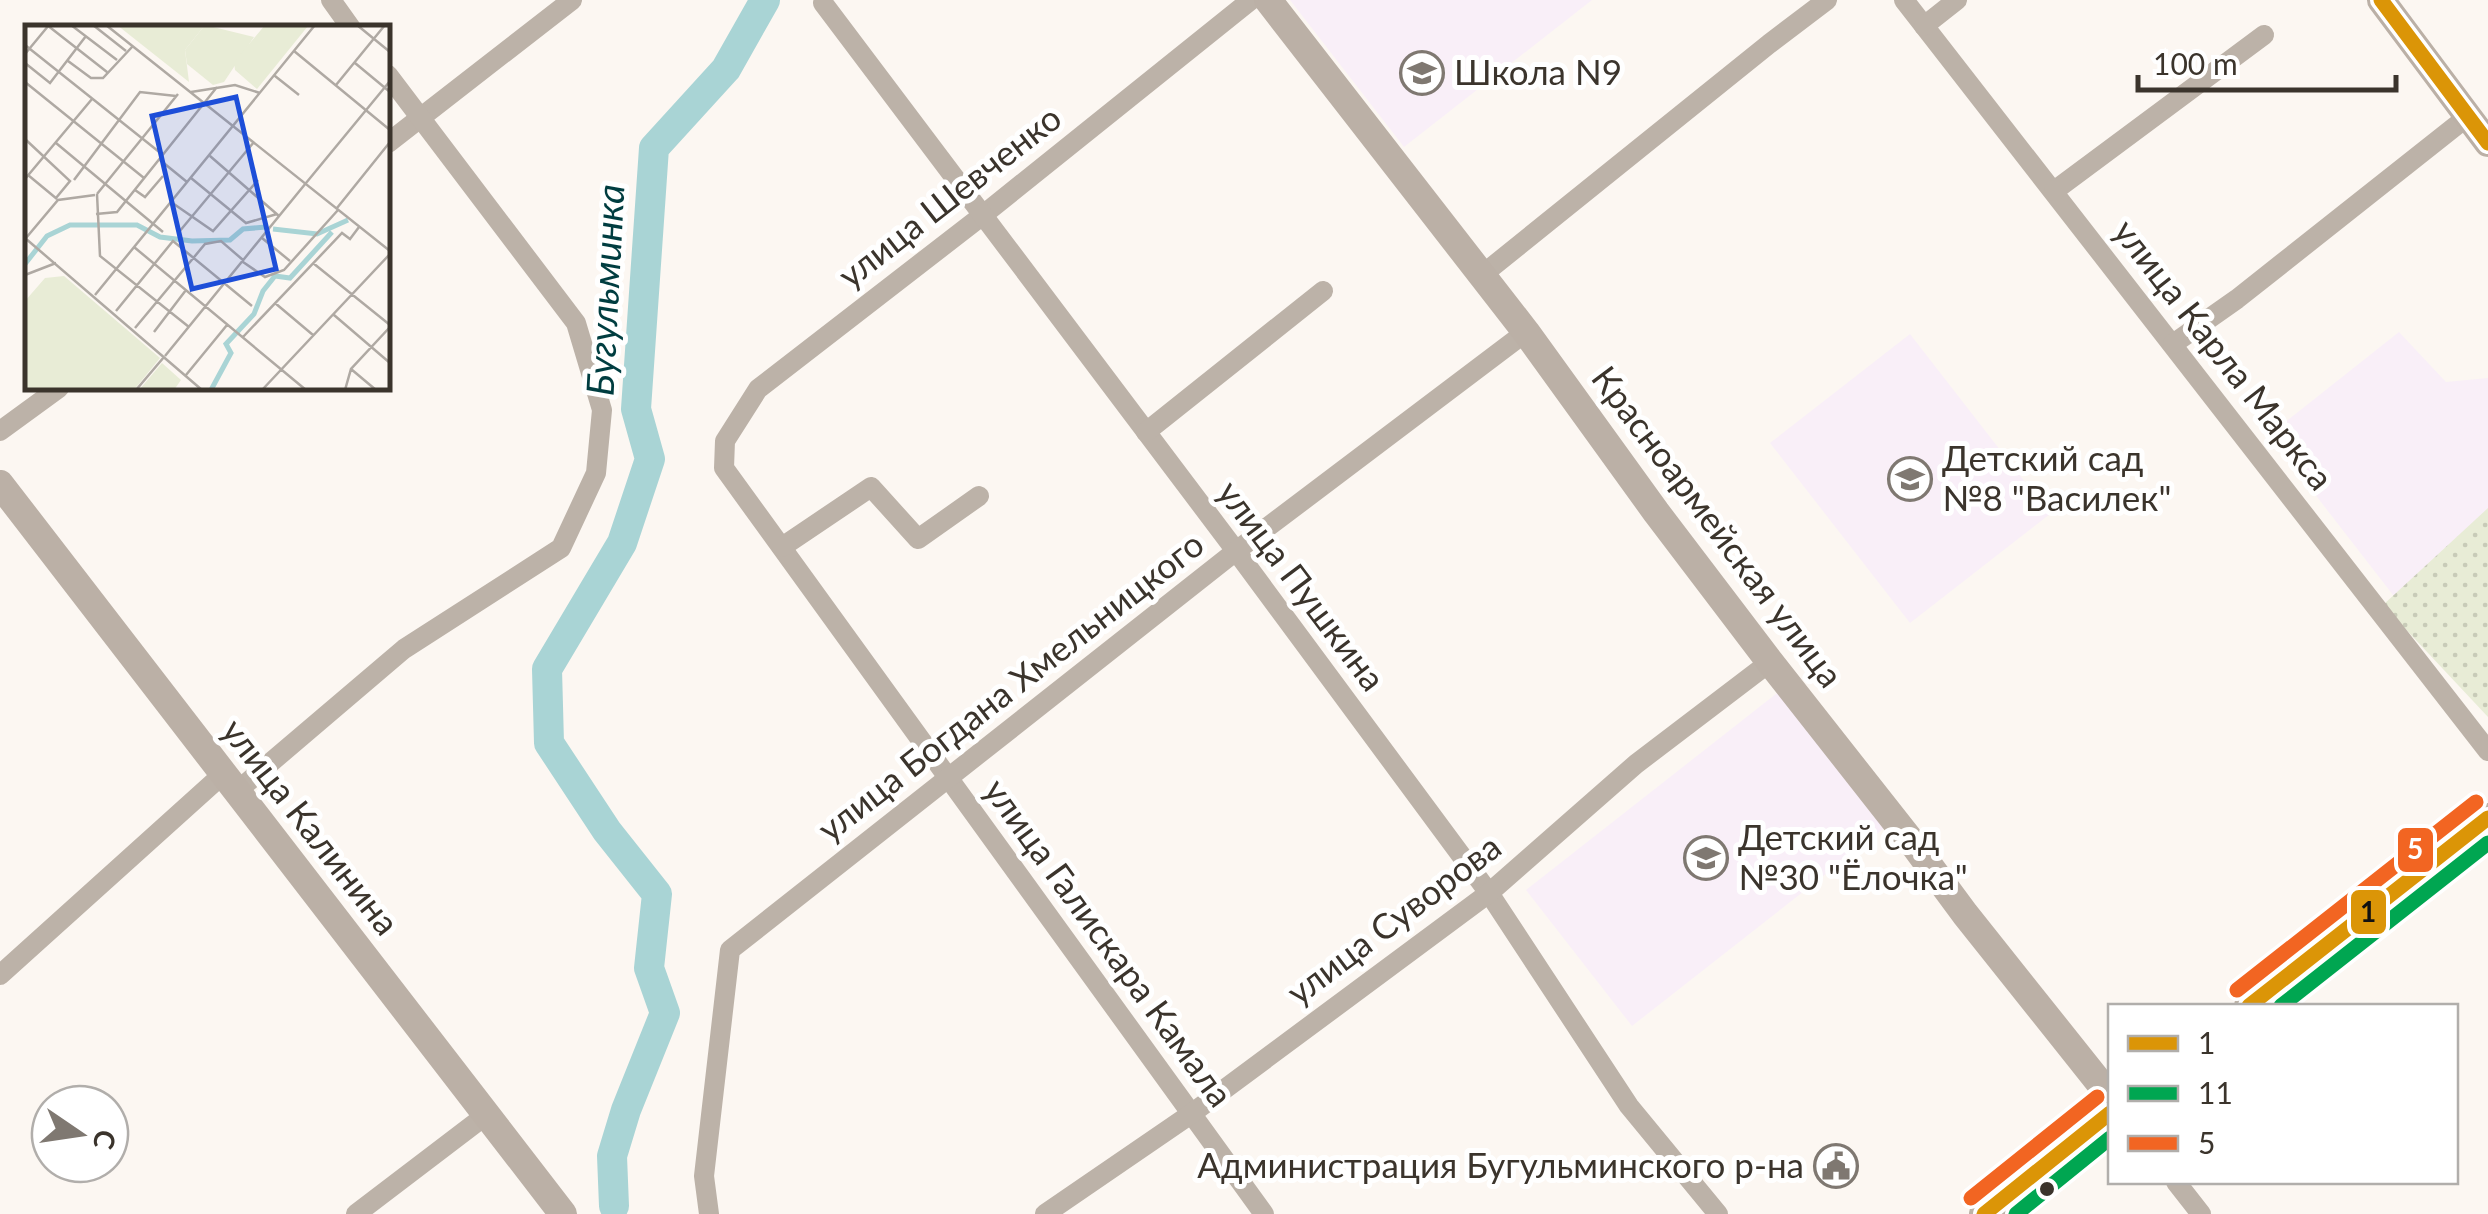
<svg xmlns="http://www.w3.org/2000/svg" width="2488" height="1214" font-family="Lato,sans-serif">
	<defs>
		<pattern id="park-dots" width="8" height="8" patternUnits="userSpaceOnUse" patternTransform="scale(2.5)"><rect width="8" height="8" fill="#e8ecd6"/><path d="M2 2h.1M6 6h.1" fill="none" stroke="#c8cbb8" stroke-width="1.8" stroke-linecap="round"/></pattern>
	</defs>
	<rect width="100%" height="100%" fill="#fcf7f2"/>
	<g fill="#f9eff8">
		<path d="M1290 0H1592L1404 147Z"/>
		<path d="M2399 332 2446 382 2488 378V534L2400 604 2269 435Z"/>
		<path d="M1910 334 2050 514 1910 623 1770 443Z"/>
		<path d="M1781 690 1887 826 1632 1026 1526 890Z"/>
	</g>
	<path fill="url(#park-dots)" d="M2488 508V717L2383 605Z"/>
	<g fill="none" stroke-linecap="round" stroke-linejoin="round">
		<path stroke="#a9d4d5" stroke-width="30" d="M614 1206 612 1156 626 1110 665 1013 649 968 657 894 607 831 549 743 547 669 622 543 650 459 636 409 654 148 726 69 765 0"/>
		<g stroke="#bcb2a8" stroke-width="20">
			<path d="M331 0 351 28"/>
			<path d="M1251 0 983 215 758 389 725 441 724 468 1264 1214"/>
			<path d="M1904 0 2488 751"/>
			<path d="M823 3 1236 551 1489 893 1629 1106 1718 1214"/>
			<path d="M1924 26 1957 0"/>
			<path d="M388 143 572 0"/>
			<path d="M2054 191 2264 35"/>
			<path d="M1482 275 1769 44 1827 0"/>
			<path d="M2173 344 2237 299 2467 117"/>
			<path d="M0 431 59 388"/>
			<path d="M1146 432 1323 291"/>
			<path d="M782 547 871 487 918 539 979 496"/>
			<path d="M236 792 404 649 561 548 596 473 602 410 576 323 388 75"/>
			<path d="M0 975 222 775"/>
			<path d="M2176 1182 2201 1214"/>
			<path d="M356 1214 486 1115"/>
			<path d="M709 1214 704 1176 730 950 1236 551 1526 332"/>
			<path d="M1045 1214 1191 1114 1489 893 1636 764 1770 662"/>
		</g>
		<g stroke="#bbb0a6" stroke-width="28">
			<path d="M1268 0 1526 332 1656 512 1770 662 1914 845 1965 914 2110 1096"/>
			<path d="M2381 0 2488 143"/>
			<path d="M0 484 563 1214"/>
		</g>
		<g stroke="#bdb3a7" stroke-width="30">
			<path d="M2249 1006 2488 818"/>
			<path d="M1984 1214 2110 1113"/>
		</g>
		<g stroke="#fff" stroke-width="22">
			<g id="bus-1">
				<path d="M2381 0 2488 143"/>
				<path d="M2249 1006 2488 818"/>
				<path d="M1984 1214 2110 1113"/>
			</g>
		</g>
		<g stroke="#fff" stroke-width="22">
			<g id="bus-2">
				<path d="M2281 1006 2488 843"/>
				<path d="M2016 1214 2110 1138"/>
			</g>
		</g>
		<g stroke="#fff" stroke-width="22">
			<g id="bus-3">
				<path d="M2237 990 2476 802"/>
				<path d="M1971 1198 2097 1097"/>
			</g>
		</g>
		<use href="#bus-1" stroke="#db9507" stroke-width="15"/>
		<use href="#bus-2" stroke="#00a651" stroke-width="15"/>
		<use href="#bus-3" stroke="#f26522" stroke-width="15"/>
	</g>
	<defs>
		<g id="school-ring" transform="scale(2.25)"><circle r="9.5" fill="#fff" stroke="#7f7871" stroke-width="1.5"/><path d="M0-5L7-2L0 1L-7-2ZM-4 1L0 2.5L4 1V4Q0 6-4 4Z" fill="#7f7871"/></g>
		<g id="civic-ring" transform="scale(2.25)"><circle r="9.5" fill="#fff" stroke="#7f7871" stroke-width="1.5"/><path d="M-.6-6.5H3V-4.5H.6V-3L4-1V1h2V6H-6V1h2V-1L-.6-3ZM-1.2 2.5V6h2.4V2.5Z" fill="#7f7871"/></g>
	</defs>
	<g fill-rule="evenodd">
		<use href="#school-ring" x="1422" y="73"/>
		<use href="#school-ring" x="1910" y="479"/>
		<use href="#school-ring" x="1706" y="858"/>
		<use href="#civic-ring" x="1836" y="1166"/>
	</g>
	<circle fill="#3b342c" stroke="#fff" stroke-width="4" cx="2047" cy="1189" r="9"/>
	<g text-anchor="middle" stroke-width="10" stroke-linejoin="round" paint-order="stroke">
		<g font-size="35" fill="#3b342c" stroke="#fff" text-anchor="start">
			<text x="1454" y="85">Школа N9</text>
			<text x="1942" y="471">Детский сад<tspan x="1942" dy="40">№8 "Василек"</tspan></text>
			<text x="1738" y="850">Детский сад<tspan x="1738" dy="40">№30 "Ёлочка"</tspan></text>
			<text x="1804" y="1178" text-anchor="end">Администрация Бугульминского р-на</text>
		</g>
		<g font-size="35" fill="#3b342c" stroke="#fff">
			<text transform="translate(950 197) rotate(-38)" y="12">улица Шевченко</text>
			<text transform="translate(2223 355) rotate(52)" y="12">улица Карла Маркса</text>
			<text transform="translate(1717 527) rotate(53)" y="12">Красноармейская улица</text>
			<text transform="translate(1301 586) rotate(53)" y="12">улица Пушкина</text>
			<text transform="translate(1011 687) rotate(-38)" y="12">улица Богдана Хмельницкого</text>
			<text transform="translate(310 827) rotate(52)" y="12">улица Калинина</text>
			<text transform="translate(1394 920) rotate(-37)" y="12">улица Суворова</text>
			<text transform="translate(1108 943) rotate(54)" y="12">улица Галискара Камала</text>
		</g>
		<g font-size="38" font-style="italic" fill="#003d40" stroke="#fff">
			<text transform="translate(606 290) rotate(-87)" y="13">Бугульминка</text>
		</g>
	</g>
	<g transform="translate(25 25)">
		<rect width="365" height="365" fill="#fcf7f2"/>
		<path d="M180 0 229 12 199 57 188 60 162 39 160 25Z" fill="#e8ecd6"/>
		<path d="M92 0H180L160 25 164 57ZM240 0 283 1 232 64 210 45 209 37ZM39 251 135 333 109 365H0V276L20 253ZM137 338 156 355 149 365H114Z" fill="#e8ecd6"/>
		<path fill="none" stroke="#a9d4d5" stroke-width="5" d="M248 204 292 209 323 195M0 239 22 211 45 200H112L135 212 167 216 205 215 218 204 241 202M186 365 206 328 201 319 229 289 238 266 250 251 265 253 307 207"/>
		<path fill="none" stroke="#afa9a3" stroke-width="2.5" d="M22 0 82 47M46 0 92 35M68 0 101 26M81 0 365 226M332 0 365 27M0 20 138 130M269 26 365 105M0 29 24 0M43 36 66 53H78L107 22M0 38 25 58 61 11M330 38 365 67M250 51 274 70M0 57 119 153M311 60 360 0M166 67 210 60 235 68M0 114 45 156 31 173M31 118 138 207M185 131 254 191M135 135 162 157M3 150 32 174M166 153 221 198 252 189M0 154 67 74M49 155 115 67 151 71M281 158 365 56M110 165 120 172 138 151M72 169 75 231 164 302M72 169 153 69M146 177 188 206 233 155M312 183 365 117M71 189 92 187 192 62M154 207 229 117M0 213 177 365M1 213 33 175 70 170M237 213 265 236M109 222 281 365M218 237 240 252 259 245 313 185M288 238 365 300M0 250 31 238M70 270 290 0M250 278 288 310M91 286 148 216 227 281M309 290 365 338M110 303 180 219 196 216 218 235M129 307 161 265M217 313 317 208 325 214 334 202M140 331 281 158M326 344 351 365M161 350 202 300M111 365 139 332M237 365 365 229M320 365 326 344 365 302"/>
		<path fill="#1d4ed8" fill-opacity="0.15" stroke="#1d4ed8" stroke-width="5" d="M211 72 251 244 167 264 127 91Z"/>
		<rect width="365" height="365" fill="none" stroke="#3b342c" stroke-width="5"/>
	</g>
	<g stroke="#fff" stroke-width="4">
		<rect x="2396" y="826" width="39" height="48" rx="10" fill="#f26522"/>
		<rect x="2349" y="888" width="39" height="48" rx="10" fill="#db9507"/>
	</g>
	<g font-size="28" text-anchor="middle" font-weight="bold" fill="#fff">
		<text x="2415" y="859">5</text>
	</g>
	<g font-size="28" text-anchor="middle" font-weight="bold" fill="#111">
		<text x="2368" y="922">1</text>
	</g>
	<rect x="2108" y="1004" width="350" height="180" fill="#ffffff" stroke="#b1aeab" stroke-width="2.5"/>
	<rect x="2128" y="1036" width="50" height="15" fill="#db9507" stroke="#b1aeab" stroke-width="2.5"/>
	<text x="2198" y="1054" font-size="30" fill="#3b342c">1</text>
	<rect x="2128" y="1086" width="50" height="15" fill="#00a651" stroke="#b1aeab" stroke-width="2.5"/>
	<text x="2198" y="1104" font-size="30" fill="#3b342c">11</text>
	<rect x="2128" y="1136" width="50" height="15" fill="#f26522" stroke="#b1aeab" stroke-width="2.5"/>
	<text x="2198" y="1154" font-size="30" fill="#3b342c">5</text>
	<g transform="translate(80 1134) rotate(103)"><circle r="48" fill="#ffffff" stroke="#b1aeab" stroke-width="2.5"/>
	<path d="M0-8L18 38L0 25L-18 38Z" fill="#7f7871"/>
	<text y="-15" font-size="28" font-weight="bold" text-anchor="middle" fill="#3b342c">С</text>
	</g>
	<path d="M2138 75v15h258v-15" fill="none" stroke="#3b342c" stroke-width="5"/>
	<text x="2153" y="75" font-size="30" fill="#3b342c" stroke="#ffffff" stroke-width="8" paint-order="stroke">100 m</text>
</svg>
